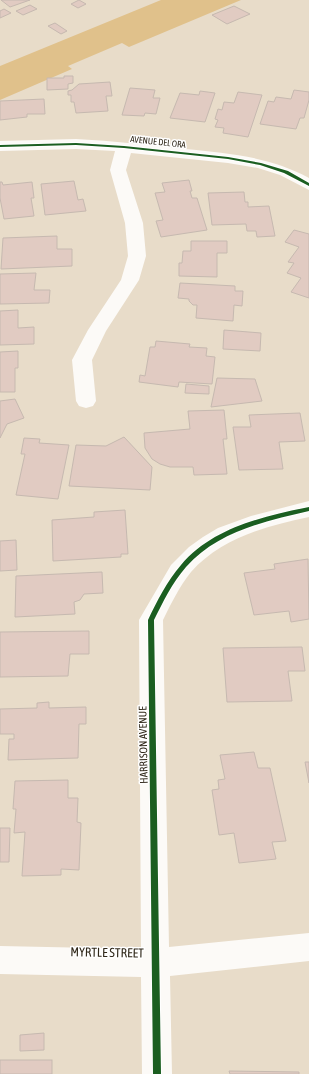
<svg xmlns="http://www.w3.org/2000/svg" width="309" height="1074" font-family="'Asap Condensed',sans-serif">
	<rect width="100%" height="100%" fill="#e8dcc9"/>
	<path fill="#e0c18b" d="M161 0H241L129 47 122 43 68 66 72 69 0 100V66Z"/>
	<g fill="#e1cbc2" stroke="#c6b9b0">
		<path d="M1 0H30L10 7Z"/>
		<path d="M79 0 86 4 78 8 71 4Z"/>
		<path d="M30 5 37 9 23 15 16 11Z"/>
		<path d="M234 6 250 14 227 24 212 15Z"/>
		<path d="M4 9 11 13 0 18V11Z"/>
		<path d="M55 23 67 31 61 34 48 26Z"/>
		<path d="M64 76H73V83L68 84V89L47 90V78H64Z"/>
		<path d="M110 82 112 96H106L108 111 76 113 74 102H71V95H68V91L72 90 79 84Z"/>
		<path d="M130 88 155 90 153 98H160L156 114 145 113 144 116 122 115Z"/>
		<path d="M294 90 309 92V100L304 118H300L296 129 260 124 268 101 274 102 276 97 291 99Z"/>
		<path d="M200 91 215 93 205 122 170 118 180 93 199 95Z"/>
		<path d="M238 92 262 95 248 137 223 133 224 128 215 127 218 120 215 119 218 109 222 110 224 102 234 103Z"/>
		<path d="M44 99 45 114H27V117L0 120V101Z"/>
		<path d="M189 180 192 191H190L192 198H197L207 230 161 237 156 221 163 220 155 193 165 192 162 183Z"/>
		<path d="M74 181 78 200 83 199 86 211 45 215 41 184Z"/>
		<path d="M0 182H2L3 185 32 182 34 198H31L34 216 4 219 0 198Z"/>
		<path d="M244 192 245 202H248V207L269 206 275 236 257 237 256 231H247L246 224 212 225 208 193Z"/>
		<path d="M294 230 309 234V298L291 292 301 278 287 273 294 263 288 262 299 247 285 242Z"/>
		<path d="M57 236V249H72V266L1 269 3 238Z"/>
		<path d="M191 241H227V253H217V277L179 276V263H182L183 251H191Z"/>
		<path d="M36 273 34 290H50L49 303 0 304V274Z"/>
		<path d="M180 283 235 286V291H243L242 306 234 305 233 321 196 318 197 305H193L189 301V299L178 298Z"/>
		<path d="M18 310V328L34 327V344L0 345V311Z"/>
		<path d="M224 330 261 333 260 351 223 349Z"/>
		<path d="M156 341 190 344 189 347 207 348 206 356 215 357 212 384 179 382 178 387 139 382 140 375 145 376 150 347H155Z"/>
		<path d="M18 351V368H15V392H0V352Z"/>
		<path d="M217 378 255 379 262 401 211 407Z"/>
		<path d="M186 384 209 386V394L185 393Z"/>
		<path d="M15 399 24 418 7 424 0 438V401Z"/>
		<path d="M224 410 227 439H223L227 474 194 475 193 467H170L160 464 152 459 145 448 144 433 190 429 188 411Z"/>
		<path d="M300 413 305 441 279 442 283 469 239 470 233 427H251L249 415Z"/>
		<path d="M124 437 152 467 150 490 69 486 76 445 106 446Z"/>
		<path d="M24 438 40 439 39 443 69 445 58 499 16 495 25 454H21Z"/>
		<path d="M125 510 128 554H121V557L53 561 52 520 94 517V512Z"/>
		<path d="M16 540 17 570 0 571V541Z"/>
		<path d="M308 559 309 619 291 622 289 611 254 615 244 573 275 569 274 564Z"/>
		<path d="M102 572 103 593 84 594 80 600 74 602 75 614 15 617 16 576Z"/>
		<path d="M89 631V654H70L68 676 0 677V632Z"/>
		<path d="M302 647 305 671H288L292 701 227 702 223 648Z"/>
		<path d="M49 702V708L86 707V724H79L78 758 8 760 9 739H14V734H0V709L37 708V703Z"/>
		<path d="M254 752 258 768H270L286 841 272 842 276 859 239 863 234 833 219 835 212 790 219 789 218 780 225 779 220 755Z"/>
		<path d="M305 762H309V783Z"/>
		<path d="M68 780V798H78L77 822 81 823 79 870 61 869V875L22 876 25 832 14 833 16 809H13L15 781Z"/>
		<path d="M0 828H10L9 862H0Z"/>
		<path d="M44 1033V1050L20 1051V1035Z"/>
		<rect x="0" y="1060" width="52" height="14"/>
		<path d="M229 1071 299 1072V1074H230Z"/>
	</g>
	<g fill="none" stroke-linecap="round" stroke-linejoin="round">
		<g fill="#fcfaf7" fill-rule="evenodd">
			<path d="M76 139C113 141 149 145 185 149 228 153 271 157 309 178V190L280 175 258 168 228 163 131 153 126 170 143 223 146 256 139 280 106 331 92 360 96 401 93 406 86 408 79 406 76 401 72 360 88 330 121 280 128 256 125 223 110 170 115 151 76 149 0 151V141Z"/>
			<path d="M309 501V517C266 526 221 538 191 572 179 587 171 604 163 620L169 947 309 933V961L170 976 172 1074H142L141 977 0 974V946L141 949 139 620 171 565 189 547 203 537 218 528 251 516Z"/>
		</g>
		<g stroke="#fff" stroke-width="2">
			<g id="cycleway">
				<path d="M76 143 124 146 228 157 261 163 288 171 309 183V186L284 173 260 165 228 159 124 148 76 145 0 147V145Z"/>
				<path d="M309 507V511C265 521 217 532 186 567 172 583 163 602 154 620L161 1074H153L148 620C157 601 167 581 181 565 212 528 264 516 309 507Z"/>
			</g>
		</g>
		<use href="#cycleway" fill="#1b5e20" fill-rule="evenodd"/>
	</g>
	<g text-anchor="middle" stroke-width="3" stroke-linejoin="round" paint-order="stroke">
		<g font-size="9" fill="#30281a" stroke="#fff">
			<text transform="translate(158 142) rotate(6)" y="3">AVENUE DEL ORA</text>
		</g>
		<g font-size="11" fill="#30281a" stroke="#fff">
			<text transform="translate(143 745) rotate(-91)" y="4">HARRISON AVENUE</text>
		</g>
		<g font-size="13" fill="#30281a" stroke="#fff">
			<text transform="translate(107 952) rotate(1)" y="5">MYRTLE STREET</text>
		</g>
	</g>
</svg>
